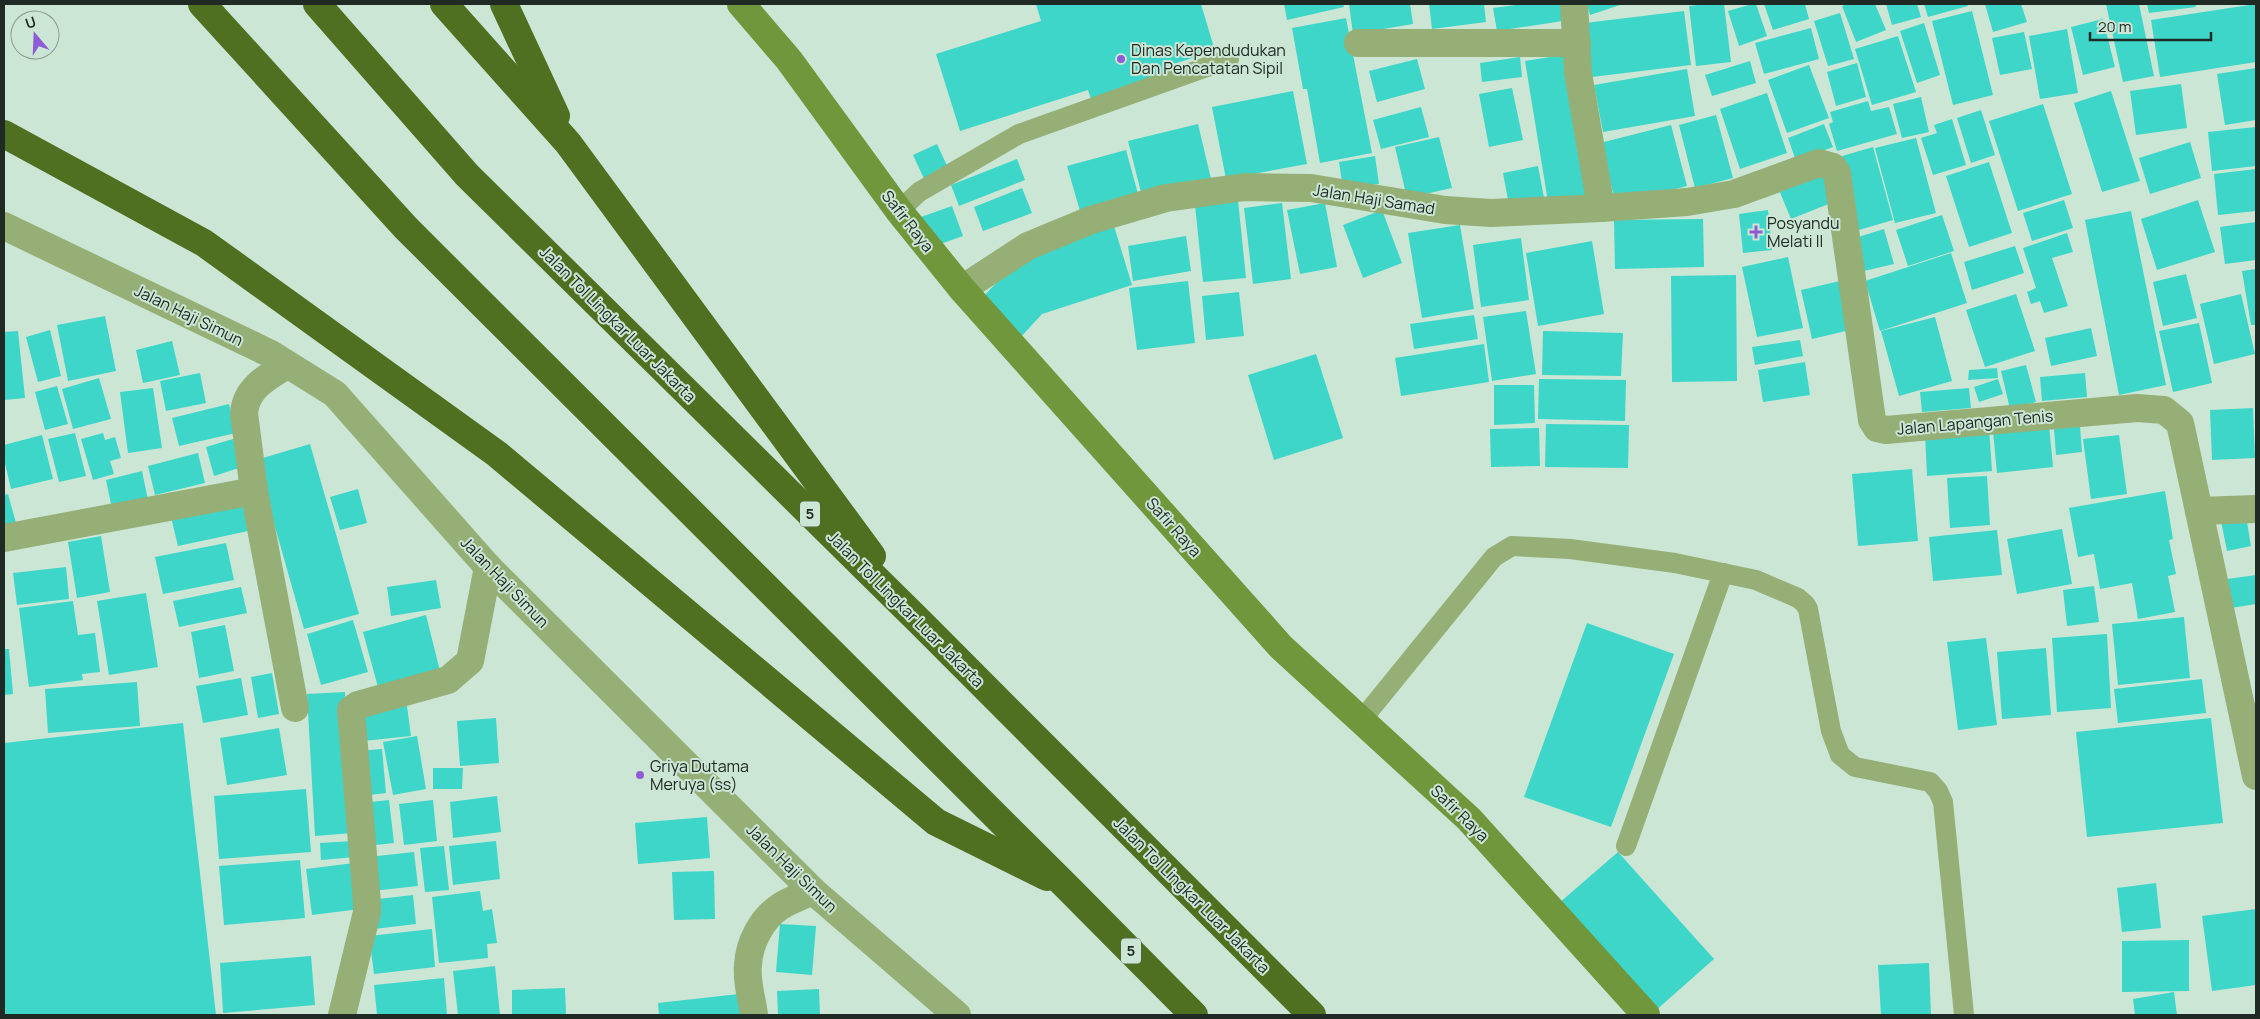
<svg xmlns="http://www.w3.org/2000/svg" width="2260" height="1019" font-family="Manrope,sans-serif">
	<rect width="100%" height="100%" fill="#cce6d5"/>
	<g fill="#3dd6c9">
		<path d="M1036 4H1201L1215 51 1164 67 1167 79 1092 102 1088 90 960 131 936 54 1041 21Z"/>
		<path d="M1284 4H1343L1344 7 1287 20Z"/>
		<path d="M1349 4H1410L1413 24 1353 34Z"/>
		<path d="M1429 4H1484L1486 22 1432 29Z"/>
		<path d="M1523 4H1567L1569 20 1497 31 1493 8Z"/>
		<path d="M1587 4H1623L1590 15Z"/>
		<path d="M1707 4H1724L1731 62 1696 66 1689 6Z"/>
		<path d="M1752 4H1756L1767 36 1739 46 1728 11Z"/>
		<path d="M1764 4H1805L1809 19 1773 30Z"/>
		<path d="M1848 4H1875L1886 30 1856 42 1842 6Z"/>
		<path d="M1886 4H1917L1921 17 1892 25Z"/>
		<path d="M1924 4H1967L1968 6 1928 17Z"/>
		<path d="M1985 4H2021L2027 22 1993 32Z"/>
		<path d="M2106 4H2139L2154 76 2123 82Z"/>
		<path d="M2147 4H2195L2196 7 2149 13Z"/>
		<path d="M2256 4V62L2160 77 2151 20Z"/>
		<path d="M1684 11 1691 65 1592 77 1585 23Z"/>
		<path d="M1972 11 1993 95 1953 105 1932 21Z"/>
		<path d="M1840 13 1854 59 1828 66 1814 21Z"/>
		<path d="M1346 18 1372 153 1320 163 1307 89H1303L1292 28Z"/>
		<path d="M2103 19 2115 67 2083 75 2071 27Z"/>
		<path d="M1924 23 1940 75 1917 83 1900 31Z"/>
		<path d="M1811 28 1819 59 1764 74 1755 43Z"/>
		<path d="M2067 29 2078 93 2040 99 2029 36Z"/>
		<path d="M2024 32 2032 69 2000 75 1992 38Z"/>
		<path d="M1898 36 1916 92 1872 105 1855 49Z"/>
		<path d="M1569 54 1594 200 1549 208 1525 61Z"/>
		<path d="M1520 57 1522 77 1482 82 1480 63Z"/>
		<path d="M1417 59 1425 89 1377 102 1369 71Z"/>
		<path d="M1750 61 1756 83 1712 96 1705 75Z"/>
		<path d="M1857 63 1866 97 1836 106 1827 72Z"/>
		<path d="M1809 65 1829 118 1787 133 1768 80Z"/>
		<path d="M2256 68V120L2225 125 2217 74Z"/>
		<path d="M1687 69 1695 116 1603 132 1594 85Z"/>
		<path d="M2181 84 2187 128 2136 135 2130 91Z"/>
		<path d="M1512 88 1523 140 1489 147 1479 94Z"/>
		<path d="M1293 91 1307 164 1226 179 1212 107Z"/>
		<path d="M2111 91 2140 181 2102 192 2074 103Z"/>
		<path d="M1767 93 1787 153 1740 169 1720 109Z"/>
		<path d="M1921 97 1929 132 1902 138 1893 104Z"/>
		<path d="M1868 101 1871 111 1889 107 1897 134 1837 151 1829 124 1833 122 1830 112Z"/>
		<path d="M2043 104 2072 194 2018 211 1989 121Z"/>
		<path d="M1421 107 1429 137 1381 149 1373 120Z"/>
		<path d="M1981 110 1995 155 1971 163 1957 118Z"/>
		<path d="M1716 115 1733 178 1695 188 1679 125Z"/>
		<path d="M1952 119 1966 165 1933 175 1921 138 1937 133 1934 125Z"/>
		<path d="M1198 124 1211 179 1142 196 1128 141Z"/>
		<path d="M1824 124 1833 147 1796 161 1788 138Z"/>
		<path d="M1671 125 1687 186 1616 204 1600 143Z"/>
		<path d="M2256 127V166L2212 171 2208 132Z"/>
		<path d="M1439 137 1452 188 1407 198 1395 147Z"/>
		<path d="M1916 138 1936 213 1895 223 1875 148Z"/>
		<path d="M2190 142 2201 178 2150 194 2139 158Z"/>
		<path d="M937 144 949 170 925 181 913 155Z"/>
		<path d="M1873 147 1893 220 1859 230 1839 157Z"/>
		<path d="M1126 150 1140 201 1082 218 1067 166Z"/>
		<path d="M1375 156 1379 184 1343 189 1339 162Z"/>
		<path d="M1017 159 1025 180 959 206 951 185Z"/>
		<path d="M1989 162 2012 233 1969 247 1946 176Z"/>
		<path d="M1538 166 1544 198 1509 205 1503 173Z"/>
		<path d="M2256 169V211L2218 215 2214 174Z"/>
		<path d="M1825 173 1836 201 1791 219 1779 190Z"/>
		<path d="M1022 188 1032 213 983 231 974 207Z"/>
		<path d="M1238 200 1246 278 1203 282 1195 205Z"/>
		<path d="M2064 200 2073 228 2032 241 2023 213Z"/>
		<path d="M2198 200 2215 252 2157 270 2141 219Z"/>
		<path d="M1282 203 1291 279 1253 284 1244 208Z"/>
		<path d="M1325 203 1337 267 1300 274 1287 210Z"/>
		<path d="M952 206 963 236 932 247 921 217Z"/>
		<path d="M1382 210 1402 263 1363 278 1343 225Z"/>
		<path d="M1768 210 1772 250 1743 253 1739 214Z"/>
		<path d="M2131 211 2166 385 2119 395 2085 220Z"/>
		<path d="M1942 215 1954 251 1908 266 1896 230Z"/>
		<path d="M1703 219 1704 267 1615 269 1614 220Z"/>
		<path d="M2256 222V260L2225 264 2220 227Z"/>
		<path d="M1460 225 1474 309 1422 318 1408 233Z"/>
		<path d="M1114 226 1132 285 1042 314 1019 339 979 301 1022 256Z"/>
		<path d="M1884 229 1894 264 1864 271 1855 238Z"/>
		<path d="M2067 233 2073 252 2052 258 2068 306 2044 313 2040 301 2031 304 2027 292 2036 288 2023 248Z"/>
		<path d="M1186 236 1191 271 1133 281 1128 246Z"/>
		<path d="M1521 238 1529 300 1481 307 1473 245Z"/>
		<path d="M1592 241 1604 314 1538 326 1526 253Z"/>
		<path d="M2015 246 2024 273 1972 290 1964 262Z"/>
		<path d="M1951 253 1967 303 1880 331 1865 281Z"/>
		<path d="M1788 257 1803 328 1757 337 1742 267Z"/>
		<path d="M2256 269V325H2251L2242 271Z"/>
		<path d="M2186 274 2197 318 2163 326 2153 282Z"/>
		<path d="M1736 275 1737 381 1672 382 1671 276Z"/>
		<path d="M1188 281 1195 343 1137 350 1129 288Z"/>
		<path d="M1840 281 1850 330 1812 339 1801 290Z"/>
		<path d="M1239 292 1244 336 1206 340 1202 296Z"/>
		<path d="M2016 294 2035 351 1985 367 1966 310Z"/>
		<path d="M2241 294 2255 354 2214 364 2200 304Z"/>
		<path d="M1526 311 1536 374 1492 381 1483 317Z"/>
		<path d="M1474 315 1478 339 1414 349 1410 324Z"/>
		<path d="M105 316 116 371 68 381 57 325Z"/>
		<path d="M1935 317 1952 381 1899 396 1881 331Z"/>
		<path d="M2199 323 2212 383 2173 392 2159 331Z"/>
		<path d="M2091 328 2097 356 2051 366 2045 338Z"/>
		<path d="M50 330 61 376 38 382 26 337Z"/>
		<path d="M18 331 25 398 4 400V332Z"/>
		<path d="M1543 331 1623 333 1621 376 1542 375Z"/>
		<path d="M1800 340 1803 356 1755 365 1752 347Z"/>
		<path d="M172 341 180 375 143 383 136 350Z"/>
		<path d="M1484 344 1489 382 1401 396 1395 358Z"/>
		<path d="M1316 354 1343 438 1274 460 1248 375Z"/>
		<path d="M1805 362 1810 395 1763 402 1758 370Z"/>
		<path d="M2026 365 2036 402 2010 409 2001 371Z"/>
		<path d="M1997 368 1998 378 1968 380 1969 370Z"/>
		<path d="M200 373 206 403 166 411 160 381Z"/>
		<path d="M2085 373 2087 397 2042 401 2040 377Z"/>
		<path d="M99 378 111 419 73 429 62 389Z"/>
		<path d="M1539 379 1626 380 1625 421 1538 419Z"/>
		<path d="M1998 379 2003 394 1979 402 1974 387Z"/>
		<path d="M1494 385H1534L1535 423 1494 425Z"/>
		<path d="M57 386 68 424 45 430 35 392Z"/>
		<path d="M153 388 162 448 128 453 120 392Z"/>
		<path d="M1969 388 1971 408 1922 412 1920 392Z"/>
		<path d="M229 404 236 433 179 446 172 418Z"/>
		<path d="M2253 408 2255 458 2212 460 2210 410Z"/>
		<path d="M1546 424 1629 425 1628 468 1545 467Z"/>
		<path d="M2049 425 2053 467 1997 473 1993 431Z"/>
		<path d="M2080 426 2082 452 2056 455 2054 429Z"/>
		<path d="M1539 428 1540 466 1491 467 1490 429Z"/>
		<path d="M1989 428 1992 471 1927 476 1925 433Z"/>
		<path d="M75 433 86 476 59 482 48 439Z"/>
		<path d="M103 433 105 440 115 437 121 458 110 461 114 474 93 480 81 439Z"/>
		<path d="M42 435 53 479 11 489 4 459V445Z"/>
		<path d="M2119 435 2127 494 2091 499 2083 439Z"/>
		<path d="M233 439 242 467 214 476 206 447Z"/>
		<path d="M310 444 359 614 304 629 256 460Z"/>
		<path d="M198 453 205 483 155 495 148 466Z"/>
		<path d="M1912 469 1918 541 1858 546 1852 474Z"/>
		<path d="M142 471 148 500 112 509 106 480Z"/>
		<path d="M1987 476 1990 525 1950 528 1947 478Z"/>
		<path d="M358 489 367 523 340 530 330 497Z"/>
		<path d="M2165 491 2173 539 2169 540 2176 574 2168 576 2175 612 2138 619 2132 583 2100 589 2094 554 2078 557 2069 508Z"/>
		<path d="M8 494 16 523 4 526V495Z"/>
		<path d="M242 502 248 531 178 546 171 517Z"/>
		<path d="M2246 516 2251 546 2227 551 2221 521Z"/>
		<path d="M2062 529 2072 584 2017 594 2007 539Z"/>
		<path d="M1997 530 2002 575 1933 581 1929 537Z"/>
		<path d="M101 536 110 592 77 598 68 542Z"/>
		<path d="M226 543 234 580 163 594 155 557Z"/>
		<path d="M66 567 69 599 17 605 13 573Z"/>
		<path d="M2256 575V604L2231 608 2227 579Z"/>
		<path d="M436 580 441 608 391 616 387 587Z"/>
		<path d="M2094 586 2099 622 2067 626 2063 590Z"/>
		<path d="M241 587 247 613 179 627 173 601Z"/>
		<path d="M146 593 158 667 109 675 97 601Z"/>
		<path d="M73 601 78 635 95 633 100 672 82 674 83 680 29 687 19 608Z"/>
		<path d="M426 615 441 675 379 691 363 632Z"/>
		<path d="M2184 617 2190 678 2118 685 2112 624Z"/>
		<path d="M353 620 368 672 321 685 307 634Z"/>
		<path d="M1587 623 1674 654 1611 827 1524 797Z"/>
		<path d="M225 625 234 671 199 678 191 632Z"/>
		<path d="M2107 634 2111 708 2057 712 2052 638Z"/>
		<path d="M1986 638 1997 725 1958 730 1947 642Z"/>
		<path d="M2046 648 2051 715 2002 719 1997 652Z"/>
		<path d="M4 649H9L13 694 4 695Z"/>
		<path d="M272 673 279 714 258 718 251 677Z"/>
		<path d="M241 678 248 715 203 723 196 686Z"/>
		<path d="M2202 679 2206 713 2118 723 2114 689Z"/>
		<path d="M137 682 140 726 48 733 45 689Z"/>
		<path d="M345 692 353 833 315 836 307 694Z"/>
		<path d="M407 706 411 736 363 741 360 712Z"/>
		<path d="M496 718 499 763 460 766 457 721Z"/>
		<path d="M2211 718 2223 823 2087 837 2076 732Z"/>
		<path d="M183 723 216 1015H4V743Z"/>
		<path d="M279 728 287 775 227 785 220 738Z"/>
		<path d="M417 736 426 789 393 795 383 742Z"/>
		<path d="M382 749 386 793 362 796 357 751Z"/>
		<path d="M433 768H463L462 789H433Z"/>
		<path d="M306 789 311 852 219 859 214 796Z"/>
		<path d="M497 796 501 832 453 838 450 802Z"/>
		<path d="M389 800 394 843 367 846 362 803Z"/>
		<path d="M433 800 437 841 404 845 399 804Z"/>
		<path d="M707 817 710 858 638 864 635 823Z"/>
		<path d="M353 841 355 857 321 860 320 843Z"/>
		<path d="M496 841 500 879 453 885 449 846Z"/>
		<path d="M444 846 449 890 425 892 420 848Z"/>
		<path d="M414 852 418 886 372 891 368 857Z"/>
		<path d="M1618 852 1714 959 1654 1012 1558 904Z"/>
		<path d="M300 860 305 918 224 925 219 866Z"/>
		<path d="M354 863 360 909 312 915 306 869Z"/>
		<path d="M714 871 715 919 674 920 672 872Z"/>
		<path d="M2156 883 2161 928 2122 932 2117 888Z"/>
		<path d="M480 891 483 911 492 909 497 943 487 944 488 958 439 963 432 897Z"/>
		<path d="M413 895 416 924 374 929 370 900Z"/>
		<path d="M2256 909V985L2212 991 2202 916Z"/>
		<path d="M780 924 816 926 812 975 776 972Z"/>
		<path d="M432 929 435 967 374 974 369 936Z"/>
		<path d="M2189 940V991L2122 992V941Z"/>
		<path d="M311 956 315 1005 223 1013 220 963Z"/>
		<path d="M1929 963 1931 1015H1881L1878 965Z"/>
		<path d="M495 966 500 1015H458L453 971Z"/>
		<path d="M444 978 447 1015H377L374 985Z"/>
		<path d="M565 988 566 1015H512V990Z"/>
		<path d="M819 989 820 1015H778L777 991Z"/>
		<path d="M2174 992 2177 1015H2135L2133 999Z"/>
		<path d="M748 993 751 1015H659L658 1003Z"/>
	</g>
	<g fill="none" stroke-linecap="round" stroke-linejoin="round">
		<g stroke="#95af77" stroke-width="20">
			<path d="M899 211 919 192 1019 134 1229 59"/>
			<path d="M1360 722 1494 557 1512 546 1570 549 1675 563 1756 580 1798 598 1805 604 1808 609 1831 731 1840 755 1855 767 1930 782 1938 791 1943 802 1964 1015"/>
			<path d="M1626 846 1723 573"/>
		</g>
		<g stroke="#95af77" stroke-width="28">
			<path d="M1574 4 1578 73 1601 208"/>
			<path d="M1358 43H1577"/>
			<path d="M4 226 271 354 335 394 488 567 813 891 957 1015"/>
			<path d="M962 289 1028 246 1091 220 1166 198 1245 187 1311 188 1445 210 1491 213 1601 208 1687 202 1734 194 1819 163 1833 167 1837 173 1872 420 1877 428 1886 430 2137 408 2164 410 2180 423 2256 776"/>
			<path d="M287 365C267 377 246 388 244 413L254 491 295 708"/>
			<path d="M2199 511 2256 509"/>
			<path d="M4 538 254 491"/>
			<path d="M342 1015 367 912V903L351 710 358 705 448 680 470 661 488 567"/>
			<path d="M754 1015C752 999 746 981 748 965 749 943 762 918 781 906 791 900 802 896 813 891"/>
		</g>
		<path stroke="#71973d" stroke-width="28" d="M741 4 789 60 899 211 962 289 1281 647 1469 819 1646 1015"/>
		<g stroke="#4f6f21" stroke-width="28">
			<path d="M202 4 406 228 1068 888 1194 1015"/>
			<path d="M317 4 467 175 922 624 1312 1015"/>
			<path d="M444 4 568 143 872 556"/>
			<path d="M504 4 556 116"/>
			<path d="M4 134 204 243 497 454 936 822 1047 877"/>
		</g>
	</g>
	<g fill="#8f5cd5" stroke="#cce6d5" stroke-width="2">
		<circle cx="1121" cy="59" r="5"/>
		<path d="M1753.5 224.5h5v5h5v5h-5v5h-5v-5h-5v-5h5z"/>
		<circle cx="640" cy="775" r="5"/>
	</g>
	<g text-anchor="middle" stroke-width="4" stroke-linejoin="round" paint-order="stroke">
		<g fill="#cce6d5" stroke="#546259" stroke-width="1">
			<rect x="800" y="501.5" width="20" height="25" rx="4"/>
			<rect x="1121" y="938.5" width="20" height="25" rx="4"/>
		</g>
		<g font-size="15" font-weight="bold" fill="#202a24">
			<text x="810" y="519">5</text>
			<text x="1131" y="956">5</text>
		</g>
		<g font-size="16" fill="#202a24" stroke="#cce6d5" text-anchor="start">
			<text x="1131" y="56">Dinas Kependudukan<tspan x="1131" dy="18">Dan Pencatatan Sipil</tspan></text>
			<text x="1767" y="229">Posyandu<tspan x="1767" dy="18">Melati II</tspan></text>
			<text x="650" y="772">Griya Dutama<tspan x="650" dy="18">Meruya (ss)</tspan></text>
		</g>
		<g font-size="16" fill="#202a24" stroke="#cce6d5">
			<text transform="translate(1374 199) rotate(9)" y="6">Jalan Haji Samad</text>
			<text transform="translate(908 221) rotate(52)" y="6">Safir Raya</text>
			<text transform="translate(189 315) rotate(26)" y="6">Jalan Haji Simun</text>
			<text transform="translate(618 324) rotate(45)" y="6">Jalan Tol Lingkar Luar Jakarta</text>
			<text transform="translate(1975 422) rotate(-5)" y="6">Jalan Lapangan Tenis</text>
			<text transform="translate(1174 527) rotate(48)" y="6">Safir Raya</text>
			<text transform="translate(505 582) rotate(46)" y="6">Jalan Haji Simun</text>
			<text transform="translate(906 609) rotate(45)" y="6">Jalan Tol Lingkar Luar Jakarta</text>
			<text transform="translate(1460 813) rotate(44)" y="6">Safir Raya</text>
			<text transform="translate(792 868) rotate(44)" y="6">Jalan Haji Simun</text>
			<text transform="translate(1192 895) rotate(45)" y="6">Jalan Tol Lingkar Luar Jakarta</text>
		</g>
	</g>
	<rect width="2260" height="1019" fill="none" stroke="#202a24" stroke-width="10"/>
	<g transform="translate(35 35) rotate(341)"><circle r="24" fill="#cce6d5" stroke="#879b8e"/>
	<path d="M0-4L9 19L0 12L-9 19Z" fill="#8f5cd5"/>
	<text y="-8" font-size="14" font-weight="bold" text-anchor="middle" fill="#202a24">U</text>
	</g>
	<path d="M2090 32v8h121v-8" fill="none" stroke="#202a24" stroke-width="2.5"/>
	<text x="2098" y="32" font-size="15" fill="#202a24" stroke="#cce6d5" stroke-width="4" paint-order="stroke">20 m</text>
</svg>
